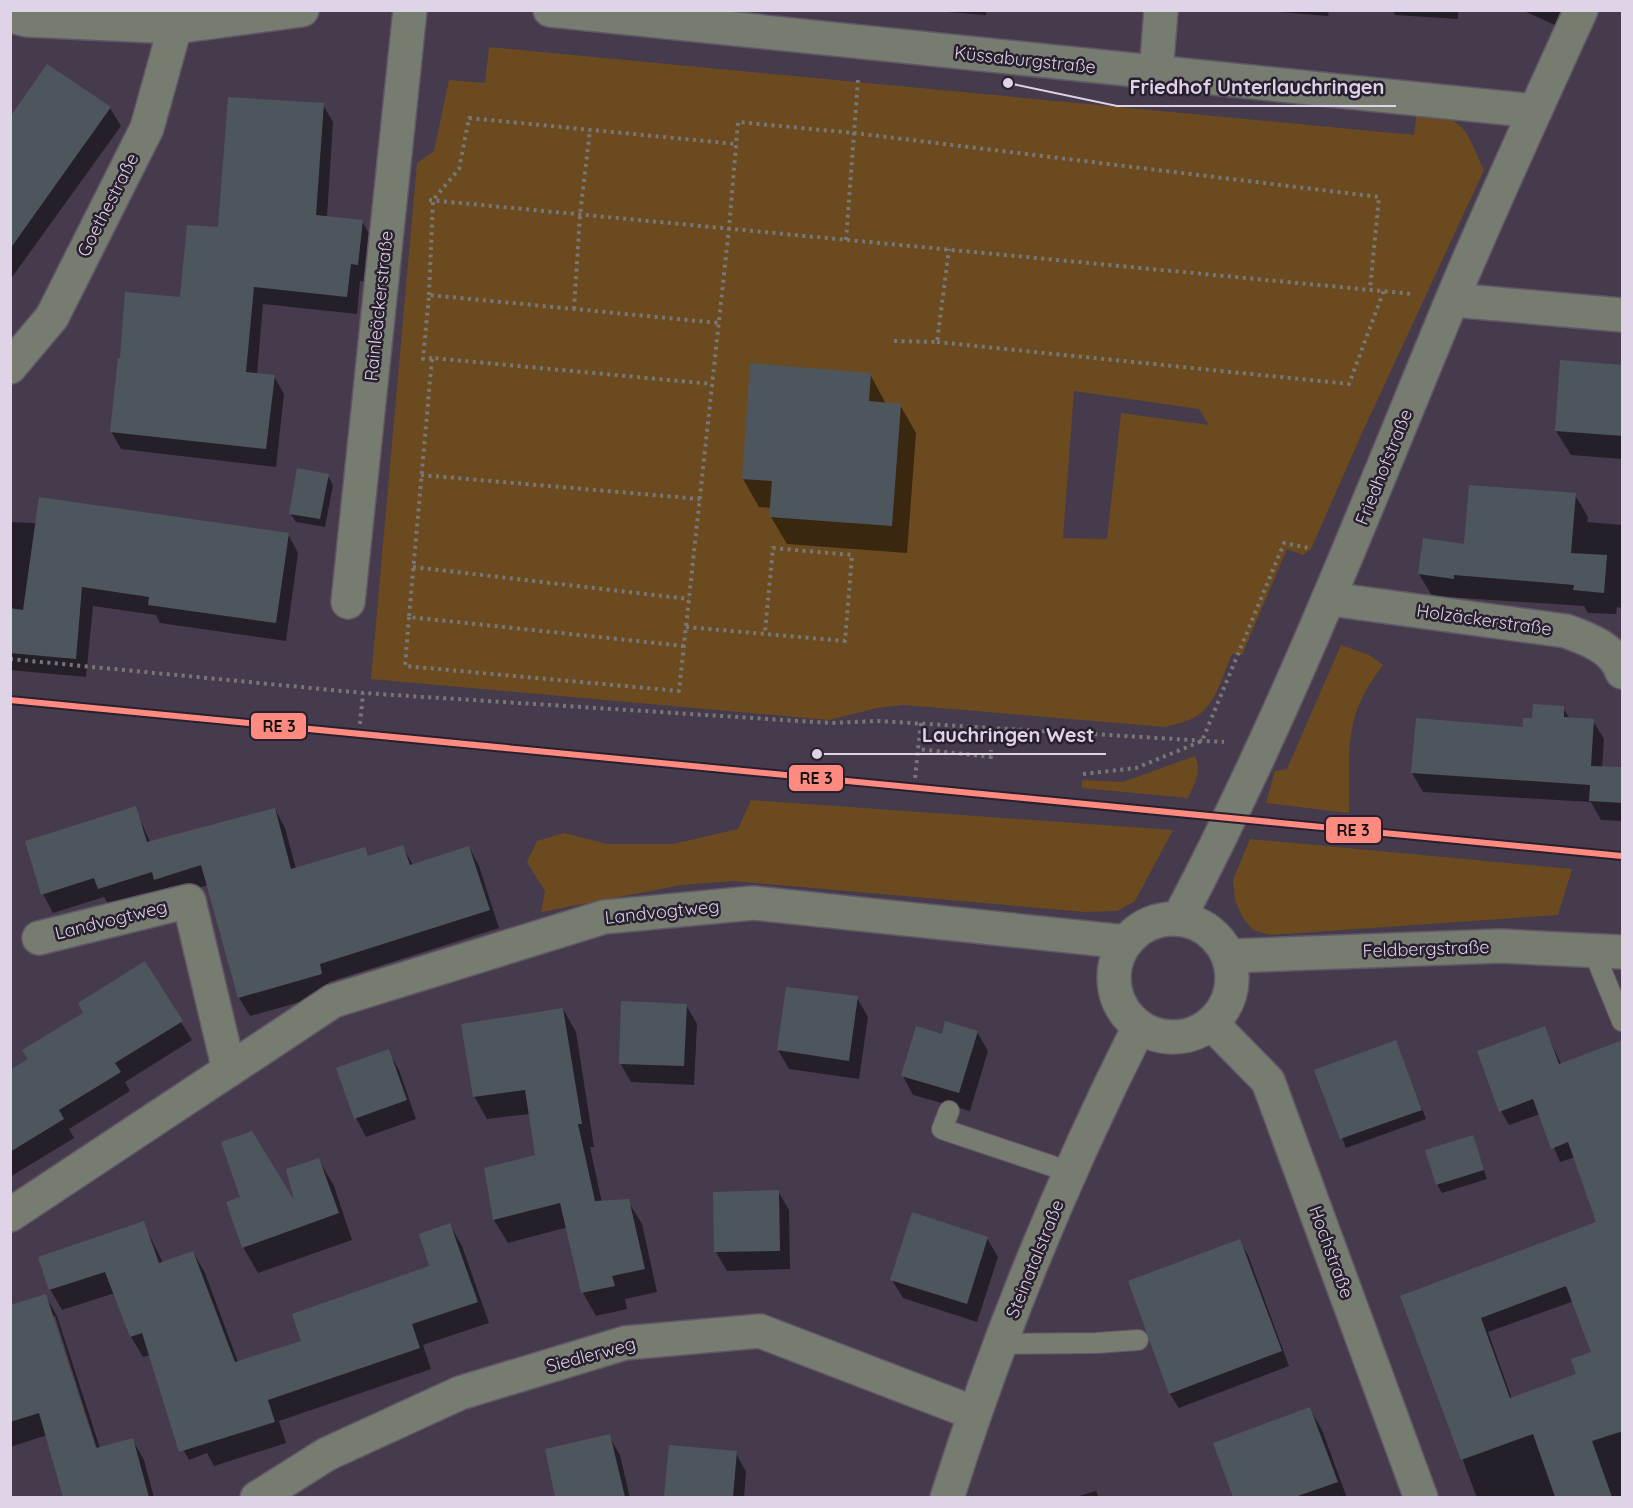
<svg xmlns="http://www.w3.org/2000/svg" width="1633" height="1508" font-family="Quicksand,sans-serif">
	<rect width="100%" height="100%" fill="#463b4d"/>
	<g fill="#6b4a1f" fill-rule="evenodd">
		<path d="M489 47 1414 135 1417 108C1467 122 1463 124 1484 170L1362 433 1311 549 1303 555 1287 549 1242 655 1232 654C1223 674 1216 704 1197 716 1188 722 1175 724 1165 727L904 705 877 708 829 720 371 679 417 163 434 151 449 80 485 83ZM1074 391 1199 409 1209 425 1121 413 1107 539 1063 538Z"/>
		<path d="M1341 645 1369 655 1383 665C1342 718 1350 749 1349 813L1266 803 1275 771 1287 769Z"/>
		<path d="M1195 756C1202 771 1195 783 1188 798L1082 788V780L1123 782Z"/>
		<path d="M751 800 1173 830 1135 901 1117 911 1085 912 734 881 681 885 541 912 545 891 527 862 537 841 564 833 607 844H673L738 829Z"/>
		<path d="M1250 839 1572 869 1558 915 1270 935 1253 930 1243 918 1235 900 1233 880Z"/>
	</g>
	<g fill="#0007" fill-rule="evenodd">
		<path d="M920 10H986V15Z"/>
		<path d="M1256 10H1329L1328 16Z"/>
		<path d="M1393 10H1458V19L1395 15Z"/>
		<path d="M1522 10H1564L1557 26Z"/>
		<path d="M323 105 333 122 327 217 362 221 372 239 368 282 360 281 357 314 263 304 257 374 274 376 284 394 276 467 121 449 111 431 219 229Z"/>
		<path d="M110 108 121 126 10 280V120Z"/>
		<path d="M1622 366V459L1571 455 1556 431Z"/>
		<path d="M870 374 886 404 900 405 916 433 907 553 787 544 771 517 772 508 759 507 743 479Z"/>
		<path d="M328 476 333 485 325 527 296 522 290 513Z"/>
		<path d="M1575 495 1588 517 1587 522 1622 525V608L1617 607 1616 614 1588 613 1584 606 1432 596 1419 574 1466 546Z"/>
		<path d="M10 522 288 534 298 553 286 641 160 623 156 615 93 606 86 677 10 670Z"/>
		<path d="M1563 708 1570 719 1593 721 1604 739 1602 768 1622 769V821L1601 820 1591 802 1423 792 1412 773 1524 729 1534 720Z"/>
		<path d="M135 808 150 842 275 809 285 828 296 869 364 849 369 857 402 846 413 865 469 847 479 866 499 928 329 982 332 993 250 1016 239 998 208 885 166 898 110 907 104 897 53 913 43 894Z"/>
		<path d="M857 998 868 1017 859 1079 789 1069 778 1050Z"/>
		<path d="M686 1005 697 1024 694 1085 631 1082 620 1063Z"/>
		<path d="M563 1009 576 1032 594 1147H590L602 1203 628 1201 642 1224 657 1292 625 1299 627 1309 596 1316 583 1293 568 1227 508 1243 494 1220 486 1169 537 1156 530 1114 487 1119 474 1096Z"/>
		<path d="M181 1022 192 1040 125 1082 130 1091 69 1129 74 1138 10 1177V1072Z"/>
		<path d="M1544 1028 1622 1192V1498H1477L1402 1297 1598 1223 1575 1157 1560 1162 1540 1114 1509 1125 1501 1111ZM1574 1301 1593 1353 1578 1375 1512 1399 1488 1332Z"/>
		<path d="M977 1032 988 1051 970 1111 913 1095 903 1076 943 1036Z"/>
		<path d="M1396 1042 1426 1119 1346 1148 1316 1071Z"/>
		<path d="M388 1051 399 1070 416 1119 366 1137 356 1118Z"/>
		<path d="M1472 1137 1487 1179 1442 1193 1437 1184Z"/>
		<path d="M319 1160 334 1186 352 1240 258 1273 243 1247 297 1207Z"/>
		<path d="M778 1191 789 1210 790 1269 727 1271 716 1252 714 1193Z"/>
		<path d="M143 1222 163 1263 193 1252 205 1273 238 1362 303 1342 431 1267 450 1225 462 1246 489 1323 423 1345 431 1369 279 1421 286 1443 214 1466 207 1453 189 1460 177 1439 150 1355 143 1357 131 1337 115 1293 62 1310 50 1289Z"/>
		<path d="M987 1238 998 1257 977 1322 903 1298 892 1280Z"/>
		<path d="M1239 1240 1248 1255 1289 1366 1179 1408 1170 1394 1130 1282Z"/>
		<path d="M45 1295 57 1316 100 1448 132 1439 144 1460 154 1498H64L47 1435 10 1447V1306ZM51 1316H55L99 1455 97 1456Z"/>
		<path d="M1310 1409 1322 1430 1347 1498H1235L1215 1444Z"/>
		<path d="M609 1436 620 1455 630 1498H557L546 1451Z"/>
		<path d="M670 1447 736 1453 746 1472 744 1498H665Z"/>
		<path d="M1096 1491 1099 1498H1072Z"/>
	</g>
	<g fill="#4e565d" fill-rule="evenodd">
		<path d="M47 64 111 107 10 249V117Z"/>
		<path d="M228 97 324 103 316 215 363 220 358 265 351 264 347 297 254 287 246 372 275 375 266 449 110 432 118 358H120L125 292 180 297 187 225 218 227Z"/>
		<path d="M1560 360 1623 365V436L1555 431Z"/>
		<path d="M750 363 871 373 869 401 901 404 892 526 769 517 772 481 742 479Z"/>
		<path d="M297 468 329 474 320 519 289 514Z"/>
		<path d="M1469 485 1576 493 1571 553 1607 555 1604 593 1573 590 1574 585 1454 575V579L1418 574 1423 538 1464 544Z"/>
		<path d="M39 497 289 533 276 623 148 605 149 597 82 587 76 659 10 653V608L23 610Z"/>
		<path d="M1533 704 1564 706V717L1594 719 1591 766 1623 767V803L1589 801 1590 785 1411 773 1416 718 1523 727V718H1532Z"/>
		<path d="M136 806 147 842 275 808 291 869 365 847 368 856 403 845 410 865 469 846 490 910 320 964 322 974 238 998 201 865 154 880 152 872 98 889 94 878 41 895 25 841Z"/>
		<path d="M145 961 183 1021 115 1063 121 1072 59 1110 64 1119 10 1152V1070L28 1059 22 1050 83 1013 78 1003Z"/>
		<path d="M786 987 858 996 849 1061 777 1050Z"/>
		<path d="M621 1001 687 1004 684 1066 619 1064Z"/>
		<path d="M563 1008 582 1124H578L595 1201 629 1199 645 1269 612 1276 615 1286 581 1293 560 1203 493 1220 484 1168 535 1155 525 1090 473 1097 461 1024Z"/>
		<path d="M945 1021 978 1031 959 1093 901 1076 916 1026 942 1034Z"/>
		<path d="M1545 1026 1559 1064 1623 1040V1431L1592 1441 1612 1497H1555L1533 1434 1461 1460 1400 1296 1596 1222 1568 1142 1551 1149 1533 1099 1499 1112 1477 1051ZM1566 1286 1591 1352 1571 1359 1576 1374 1510 1398 1481 1318Z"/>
		<path d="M1396 1040 1422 1110 1340 1139 1314 1070Z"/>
		<path d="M389 1049 407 1100 354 1119 336 1068Z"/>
		<path d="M252 1131 294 1200 286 1169 319 1158 339 1213 242 1248 226 1202 240 1197 221 1142Z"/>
		<path d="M1473 1135 1484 1170 1436 1185 1425 1150Z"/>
		<path d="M779 1190 780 1251 714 1252 713 1192Z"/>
		<path d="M912 1212 988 1237 967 1304 890 1280Z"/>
		<path d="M144 1221 159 1263 193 1251 235 1362 301 1341 292 1314 429 1266 419 1234 450 1223 478 1302 412 1324 420 1348 268 1400 275 1422 179 1452 142 1333 130 1337 105 1272 49 1290 38 1257Z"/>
		<path d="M1240 1239 1282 1351 1169 1394 1128 1281Z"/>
		<path d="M46 1294 96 1448 133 1438 149 1497H63L39 1413 10 1422V1305Z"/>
		<path d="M1310 1407 1338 1482 1295 1497H1233L1213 1443Z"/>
		<path d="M610 1434 625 1497H555L545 1449Z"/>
		<path d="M669 1445 737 1451 733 1497H664Z"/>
	</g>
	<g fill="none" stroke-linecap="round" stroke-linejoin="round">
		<g stroke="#615867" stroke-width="22">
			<g id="service">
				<path d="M1593 950 1622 1021"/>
				<path d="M949 1111 942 1129 1070 1172"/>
				<path d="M1001 1344 1096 1343 1138 1340"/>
			</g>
		</g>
		<g stroke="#615867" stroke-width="36">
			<g id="minor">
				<path d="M550 10 1535 111"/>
				<path d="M10 16 27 20 175 27 302 10"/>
				<path d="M1156 73 1161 10"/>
				<path d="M1452 300 1622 315"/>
				<path d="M10 367 52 317 147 128 175 27"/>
				<path d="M1330 599 1566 631C1588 639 1614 648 1622 672"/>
				<path d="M348 602 410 10"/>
				<path d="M1179 918C1284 719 1365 510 1451 302 1492 204 1537 107 1581 10"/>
				<circle cx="1173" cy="978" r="59"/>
				<path d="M39 938 189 901 229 1070"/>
				<path d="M1230 956 1500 946 1622 952"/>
				<path d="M1212 1024 1268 1081 1421 1498"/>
				<path d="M10 1215 333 1001 604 917 753 903 1126 942"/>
				<path d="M257 1498 327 1454 460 1393 625 1343 760 1331 974 1413"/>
				<path d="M947 1498C998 1336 1063 1178 1139 1027"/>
			</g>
		</g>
		<g stroke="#767776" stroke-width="4" stroke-dasharray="3 4.5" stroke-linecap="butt">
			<path d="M429 200 1413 294"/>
			<path d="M846 240 858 80"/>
			<path d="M429 295 433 200 459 169 469 118 736 144"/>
			<path d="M574 309 580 215 590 130"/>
			<path d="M894 341 937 342 949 249"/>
			<path d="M937 342 1349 384 1384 290"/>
			<path d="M432 358 423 359 429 295 719 323"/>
			<path d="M421 475 700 499"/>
			<path d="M413 567 689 599"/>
			<path d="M409 617 405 666 679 691 729 228 738 122 854 133 1379 197 1370 289"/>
			<path d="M686 627 845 641 852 555 773 548 765 632"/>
			<path d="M684 646 409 617 432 358 712 384"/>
			<path d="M10 659 363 693 831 723 878 721 1224 742"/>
			<path d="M921 723 918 749 991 757V750"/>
			<path d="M360 724 363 693"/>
			<path d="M1083 774 1136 768 1202 741 1284 543 1309 548"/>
			<path d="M915 778 918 749"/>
		</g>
		<use href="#service" stroke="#767c70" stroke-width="20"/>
		<use href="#minor" stroke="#767c70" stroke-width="33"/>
		<g stroke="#29202f" stroke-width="10">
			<path id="rail-1" d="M10 700 1622 856"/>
		</g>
		<use href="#rail-1" stroke="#ff8a80" stroke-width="6"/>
	</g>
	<g text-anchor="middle" stroke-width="5" stroke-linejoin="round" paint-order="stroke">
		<g font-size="18" fill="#ded3e7" stroke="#29202f">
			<text transform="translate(1025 60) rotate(6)" y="6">Küssaburgstraße</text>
			<text transform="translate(108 205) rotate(-63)" y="6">Goethestraße</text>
			<text transform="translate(379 306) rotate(-84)" y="6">Rainleäckerstraße</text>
			<text transform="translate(1384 467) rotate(-68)" y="6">Friedhofstraße</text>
			<text transform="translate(1484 620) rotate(8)" y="6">Holzäckerstraße</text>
			<text transform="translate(662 912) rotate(-6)" y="6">Landvogtweg</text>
			<text transform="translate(111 920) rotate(-14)" y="6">Landvogtweg</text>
			<text transform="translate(1426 949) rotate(-2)" y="6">Feldbergstraße</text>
			<text transform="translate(1331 1252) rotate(70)" y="6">Hochstraße</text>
			<text transform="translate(1035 1259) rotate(-68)" y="6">Steinatalstraße</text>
			<text transform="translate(591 1355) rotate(-15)" y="6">Siedlerweg</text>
		</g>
	</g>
	<path fill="none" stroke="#ded3e7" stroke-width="2" d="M1008 83L1117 106H1396M817 754L909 754H1106"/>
	<g fill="#ded3e7" stroke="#29202f" stroke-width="2">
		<circle cx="1008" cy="83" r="6"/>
		<circle cx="817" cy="754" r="6"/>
	</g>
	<g font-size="20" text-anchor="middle" font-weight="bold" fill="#ded3e7" stroke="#29202f" stroke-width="5" stroke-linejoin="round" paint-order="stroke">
		<text x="1257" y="94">Friedhof Unterlauchringen</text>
		<text x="1008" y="742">Lauchringen West</text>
	</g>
	<g stroke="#29202f" stroke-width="2">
		<rect x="250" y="712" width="57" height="28" rx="6" fill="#ff8a80"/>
		<rect x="788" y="764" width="56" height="28" rx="6" fill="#ff8a80"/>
		<rect x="1325" y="816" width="57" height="28" rx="6" fill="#ff8a80"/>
	</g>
	<g font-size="16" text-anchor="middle" font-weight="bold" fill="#111">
		<text x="279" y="732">RE 3</text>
		<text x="816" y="784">RE 3</text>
		<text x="1353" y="836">RE 3</text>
	</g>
	<rect width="1633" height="1508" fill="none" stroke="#ded3e7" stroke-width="24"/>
</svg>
